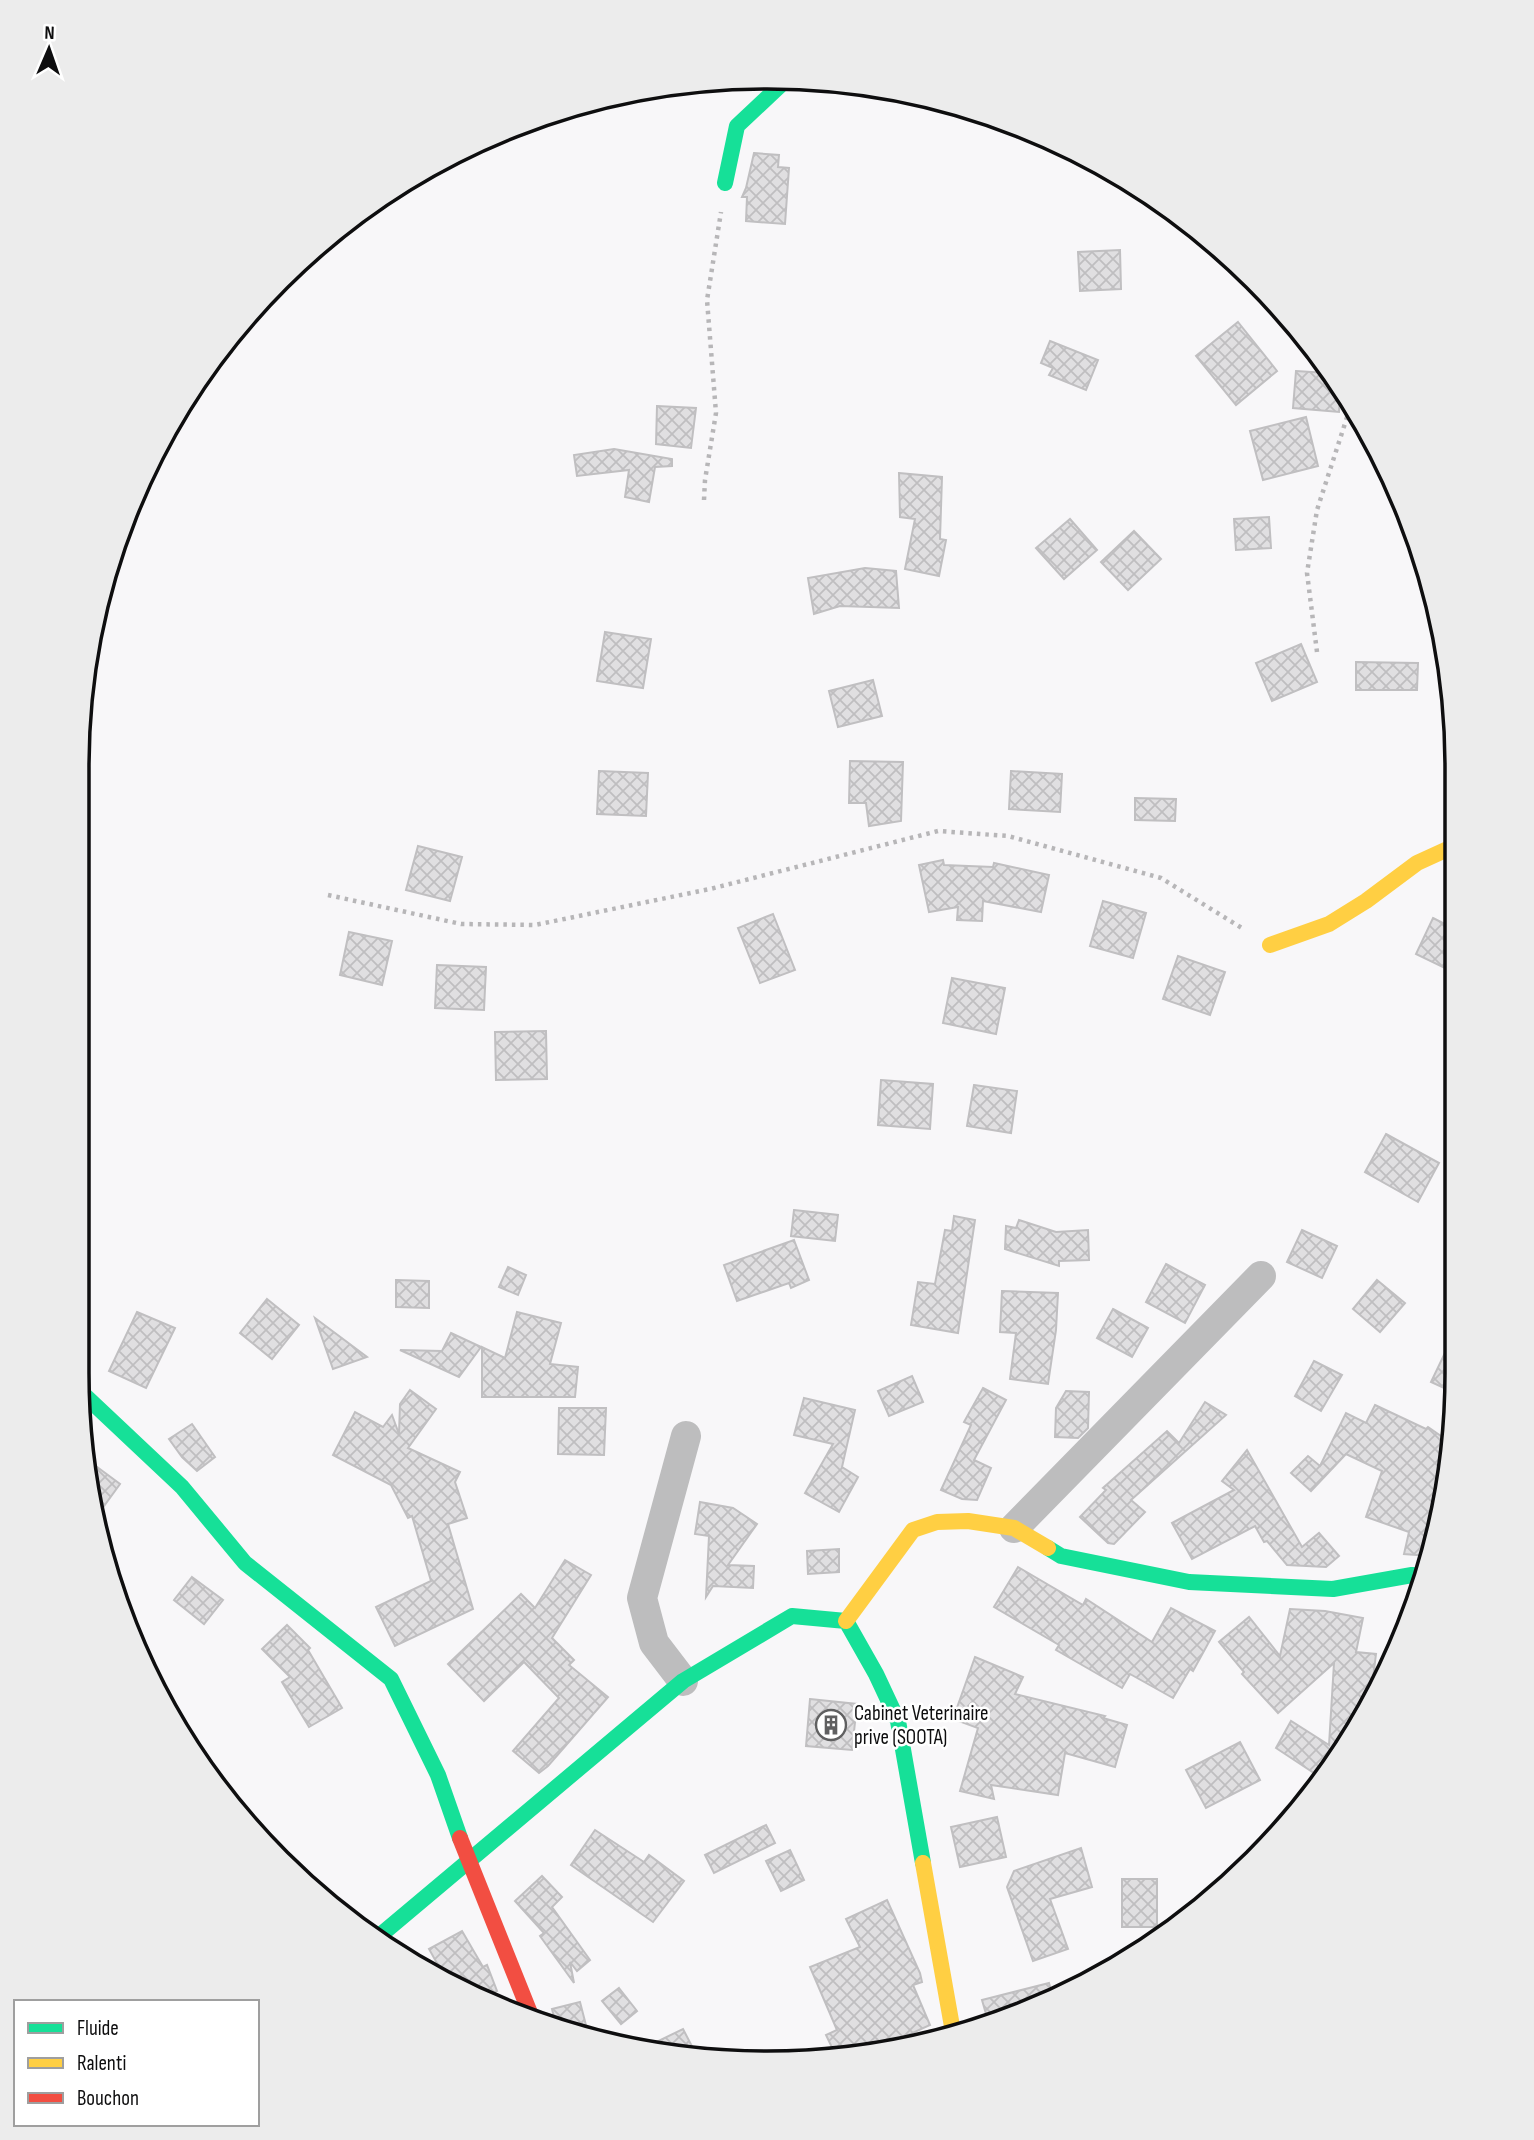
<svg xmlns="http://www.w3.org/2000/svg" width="1534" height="2140" font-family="'Sofia Sans Condensed',sans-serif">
	<defs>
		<pattern id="building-cross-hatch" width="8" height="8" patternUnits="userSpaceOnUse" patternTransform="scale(1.75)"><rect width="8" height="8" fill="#e0dfe1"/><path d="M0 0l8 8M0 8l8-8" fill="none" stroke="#bfbec0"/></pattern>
	</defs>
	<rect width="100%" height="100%" fill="#f8f7f9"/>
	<g fill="url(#building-cross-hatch)" stroke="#c0bfc1" stroke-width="2">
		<path d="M754 153 779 155 778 167 789 168 785 224 746 221 747 197H742L746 188Z"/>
		<path d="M1120 250 1121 289 1080 291 1078 252Z"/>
		<path d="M1238 322 1277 371 1236 405 1196 356Z"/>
		<path d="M1050 341 1098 360 1086 390 1049 375 1053 368 1041 363Z"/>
		<path d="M1296 371 1327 373 1340 394 1339 412 1293 408Z"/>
		<path d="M657 406 696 408 691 448 656 444Z"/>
		<path d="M1306 417 1318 466 1263 480 1250 431Z"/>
		<path d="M614 449 672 459V466L655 467 649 502 625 497 629 470 577 476 574 455Z"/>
		<path d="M899 473 942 477 940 539 946 540 939 576 905 569 915 519 900 517Z"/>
		<path d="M1269 517 1271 548 1236 550 1234 519Z"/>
		<path d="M1070 519 1097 550 1064 579 1036 548Z"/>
		<path d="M1134 531 1161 559 1128 590 1101 562Z"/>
		<path d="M865 568 896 571 899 608 840 606 814 614 808 578Z"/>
		<path d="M605 632 651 639 643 688 597 681Z"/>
		<path d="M1301 644 1317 682 1272 701 1256 663Z"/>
		<path d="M1356 662 1418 663 1417 690H1356Z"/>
		<path d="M873 680 882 716 838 727 829 691Z"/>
		<path d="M850 761 903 762 901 821 869 826 866 803H849Z"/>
		<path d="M599 771 648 773 646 816 597 814Z"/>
		<path d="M1011 771 1062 774 1060 812 1009 809Z"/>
		<path d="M1135 798 1176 799 1175 821 1135 820Z"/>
		<path d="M418 846 462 857 450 901 406 890Z"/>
		<path d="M943 860 944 865 993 867 994 863 1049 875 1041 912 983 901 982 921 957 920 958 907 929 912 919 865Z"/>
		<path d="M1103 901 1146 913 1133 958 1090 946Z"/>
		<path d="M773 914 795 970 760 983 738 928Z"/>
		<path d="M1433 918 1453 928V972L1416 954Z"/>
		<path d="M349 932 392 941 382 985 340 975Z"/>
		<path d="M1178 956 1225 972 1210 1015 1163 999Z"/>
		<path d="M437 965 486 967 484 1010 435 1008Z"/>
		<path d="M952 978 1005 988 996 1034 943 1023Z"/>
		<path d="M546 1031 547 1079 496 1080 495 1032Z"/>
		<path d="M881 1080 933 1084 930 1129 878 1125Z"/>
		<path d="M974 1085 1017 1091 1011 1133 967 1126Z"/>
		<path d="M1386 1134 1439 1163 1418 1202 1365 1172Z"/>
		<path d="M794 1210 838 1215 835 1241 791 1236Z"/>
		<path d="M954 1216 975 1220 958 1333 911 1325 918 1282 935 1284 945 1230 952 1231Z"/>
		<path d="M1019 1220 1056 1232 1088 1230 1089 1260 1059 1261V1266L1005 1249 1006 1226 1016 1228Z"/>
		<path d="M1302 1230 1337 1246 1322 1278 1287 1262Z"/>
		<path d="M794 1240 809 1280 791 1288 789 1283 737 1301 724 1265Z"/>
		<path d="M1166 1264 1205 1285 1185 1323 1146 1302Z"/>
		<path d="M508 1267 526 1275 518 1295 499 1287Z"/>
		<path d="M396 1280 429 1281V1308L396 1307Z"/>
		<path d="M1377 1280 1405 1303 1380 1332 1353 1309Z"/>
		<path d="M1002 1291 1058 1293 1056 1330 1048 1384 1010 1379 1016 1333 1000 1332Z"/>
		<path d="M267 1299 299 1325 272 1359 240 1333Z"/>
		<path d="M1113 1309 1148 1328 1132 1357 1097 1338Z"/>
		<path d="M137 1312 175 1328 146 1388 109 1371Z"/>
		<path d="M517 1312 561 1323 550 1364 578 1367 575 1397H482V1347L505 1358Z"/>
		<path d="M315 1318 367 1357 333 1369Z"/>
		<path d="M1455 1332V1393L1431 1382Z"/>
		<path d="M451 1333 481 1347 459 1377 400 1350 442 1351Z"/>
		<path d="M1314 1361 1342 1375 1321 1411 1295 1396Z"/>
		<path d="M912 1376 923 1402 889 1416 878 1391Z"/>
		<path d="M983 1388 1006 1400 974 1460 991 1468 977 1500 962 1499 941 1490 971 1425 964 1422Z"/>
		<path d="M410 1390 436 1409 408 1448 460 1472 455 1482 467 1518 448 1524 473 1609 395 1646 376 1607 431 1581 412 1516 408 1518 391 1485 333 1455 355 1412 383 1427 392 1415 399 1434 400 1404Z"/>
		<path d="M1066 1391 1089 1392 1088 1428 1078 1438 1055 1437 1056 1408Z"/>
		<path d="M804 1398 855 1410 842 1467 858 1477 839 1512 805 1493 833 1444 794 1435Z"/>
		<path d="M1205 1402 1226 1415 1131 1500 1145 1512 1114 1544 1108 1543 1080 1517 1106 1490 1103 1488 1167 1431 1179 1443Z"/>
		<path d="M1375 1405 1426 1429 1428 1427 1451 1443 1430 1556 1404 1554 1409 1532 1366 1517 1382 1471 1346 1454 1311 1491 1291 1473 1308 1456 1320 1466 1346 1413 1366 1423Z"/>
		<path d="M559 1408H606L604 1455 558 1454Z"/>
		<path d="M192 1424 215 1457 197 1471 182 1457 169 1439Z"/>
		<path d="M1247 1450 1302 1547 1319 1533 1339 1556 1326 1567 1287 1565 1267 1541 1264 1542 1255 1526 1192 1559 1172 1523 1234 1490 1222 1481Z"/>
		<path d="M89 1461 120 1484 96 1517 92 1484Z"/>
		<path d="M700 1502 733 1508 757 1524 728 1565 754 1566 753 1588 713 1586 706 1597 709 1536 695 1534Z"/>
		<path d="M839 1549V1572L808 1574 807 1551Z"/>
		<path d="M565 1560 591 1575 552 1638 574 1660 569 1665 608 1697 548 1766 539 1773 513 1751 559 1698 524 1662 484 1701 448 1664 521 1594 535 1608Z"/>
		<path d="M1018 1567 1083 1605 1086 1599 1152 1642 1171 1608 1215 1631 1193 1671 1190 1669 1173 1698 1130 1674 1122 1688 1056 1650 1059 1645 994 1607Z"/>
		<path d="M192 1577 223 1600 204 1624 174 1600Z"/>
		<path d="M1290 1609 1325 1611 1363 1618 1356 1652 1376 1654 1370 1703 1323 1779 1276 1748 1291 1721 1329 1745 1334 1663 1278 1713 1242 1674 1244 1672 1219 1642 1249 1617 1280 1656Z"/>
		<path d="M287 1625 310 1648 308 1650 342 1708 309 1727 282 1682 290 1677 262 1649Z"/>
		<path d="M975 1657 1023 1677 1015 1694 1105 1716 1103 1718 1127 1725 1115 1767 1065 1753 1058 1795 991 1785 994 1799 960 1791 978 1728 953 1719Z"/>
		<path d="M810 1699 857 1704 852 1750 806 1746Z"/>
		<path d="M1240 1742 1260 1780 1206 1808 1186 1770Z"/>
		<path d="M997 1817 1006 1857 960 1867 951 1827Z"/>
		<path d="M766 1825 775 1843 714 1873 705 1855Z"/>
		<path d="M595 1830 644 1862 649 1855 684 1881 653 1922 571 1865Z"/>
		<path d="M1081 1848 1092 1887 1050 1899 1068 1949 1033 1961 1007 1887 1014 1871Z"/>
		<path d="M790 1850 804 1880 781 1891 766 1861Z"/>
		<path d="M542 1876 562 1897 552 1907 590 1960 577 1971 570 1962 574 1983 540 1936 544 1933 515 1901Z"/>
		<rect x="1122" y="1879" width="35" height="48"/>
		<path d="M887 1900 920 1973 922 1982 913 1985 930 2025 866 2054 837 2058 826 2035 837 2030 810 1967 860 1947 846 1919Z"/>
		<path d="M462 1931 483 1967 487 1965 497 1991 479 1999 448 1983 429 1949Z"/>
		<path d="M1049 1983 1053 1998 988 2021 982 2000Z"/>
		<path d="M619 1988 637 2011 621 2024 602 2001Z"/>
		<path d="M580 2002 588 2033 556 2025 552 2009Z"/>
		<path d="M683 2029 698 2058 677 2057 644 2048Z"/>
	</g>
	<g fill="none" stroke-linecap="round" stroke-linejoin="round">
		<g stroke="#b7b6b8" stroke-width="4.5" stroke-dasharray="3.5 5" stroke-linecap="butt">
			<path d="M704 500 705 480 716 413 707 300 721 212"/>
			<path d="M1317 652 1307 573 1317 510 1350 408"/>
			<path d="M328 895 461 924 535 925 710 889 938 831 1008 836 1161 878 1245 930"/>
		</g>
		<g stroke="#bdbdbe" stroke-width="30">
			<path d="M1014 1528 1261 1276"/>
			<path d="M683 1681 654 1643 642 1598 686 1436"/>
		</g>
		<g stroke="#16e098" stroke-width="16">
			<path d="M725 183 737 126 787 79"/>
			<path d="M79 1390 182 1487 245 1563 391 1679 438 1775 460 1838"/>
			<path d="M1048 1548 1061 1556 1189 1582 1333 1589 1412 1575 1424 1576"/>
			<path d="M377 1938 683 1681 792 1616 846 1621 876 1674 898 1721 923 1863"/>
		</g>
		<g stroke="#ffcf43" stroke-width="16">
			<path d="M1270 945 1329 924 1366 901 1417 863 1452 847"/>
			<path d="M846 1621 913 1530 937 1522 968 1521 1014 1528 1048 1548"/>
			<path d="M923 1863 953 2032"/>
		</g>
		<path stroke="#f24e42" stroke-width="16" d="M460 1838 532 2018"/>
	</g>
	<defs>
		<g id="building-ring" transform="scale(1.575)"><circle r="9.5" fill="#fff" stroke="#606061" stroke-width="1.5"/><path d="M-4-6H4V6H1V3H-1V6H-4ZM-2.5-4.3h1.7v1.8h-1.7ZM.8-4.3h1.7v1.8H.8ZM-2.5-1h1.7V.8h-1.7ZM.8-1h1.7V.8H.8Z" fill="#606061"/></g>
	</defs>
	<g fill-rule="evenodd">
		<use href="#building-ring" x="831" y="1725"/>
	</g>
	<g text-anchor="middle" stroke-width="5" stroke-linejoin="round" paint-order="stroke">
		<g font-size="21" fill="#0e0e0f" stroke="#fff" text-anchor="start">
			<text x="854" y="1720">Cabinet Veterinaire<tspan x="854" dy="24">prive (SOOTA)</tspan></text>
		</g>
	</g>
	<path d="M0 0H1534V2140H0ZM767 89H767A678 678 0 0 1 1445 767V1373A678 678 0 0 1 767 2051H767A678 678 0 0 1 89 1373V767A678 678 0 0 1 767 89Z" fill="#ececec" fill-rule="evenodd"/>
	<path fill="none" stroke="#0e0e0f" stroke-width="3.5" d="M767 89H767A678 678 0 0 1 1445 767V1373A678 678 0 0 1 767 2051H767A678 678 0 0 1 89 1373V767A678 678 0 0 1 767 89Z"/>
	<rect x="14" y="2000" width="245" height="126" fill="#ffffff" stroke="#9f9f9f" stroke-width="2"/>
	<rect x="28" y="2023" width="35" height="10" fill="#16e098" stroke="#9f9f9f" stroke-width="2"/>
	<text x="77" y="2035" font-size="21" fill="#0e0e0f">Fluide</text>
	<rect x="28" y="2058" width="35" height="10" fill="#ffcf43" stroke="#9f9f9f" stroke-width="2"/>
	<text x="77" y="2070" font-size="21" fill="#0e0e0f">Ralenti</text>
	<rect x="28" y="2093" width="35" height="10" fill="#f24e42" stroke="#9f9f9f" stroke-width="2"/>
	<text x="77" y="2105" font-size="21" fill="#0e0e0f">Bouchon</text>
	<g transform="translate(49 49) rotate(2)" stroke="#ffffff" stroke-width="5" paint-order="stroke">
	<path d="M0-5L12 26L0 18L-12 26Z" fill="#0e0e0f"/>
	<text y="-10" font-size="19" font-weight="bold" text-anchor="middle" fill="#0e0e0f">N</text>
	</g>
</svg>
